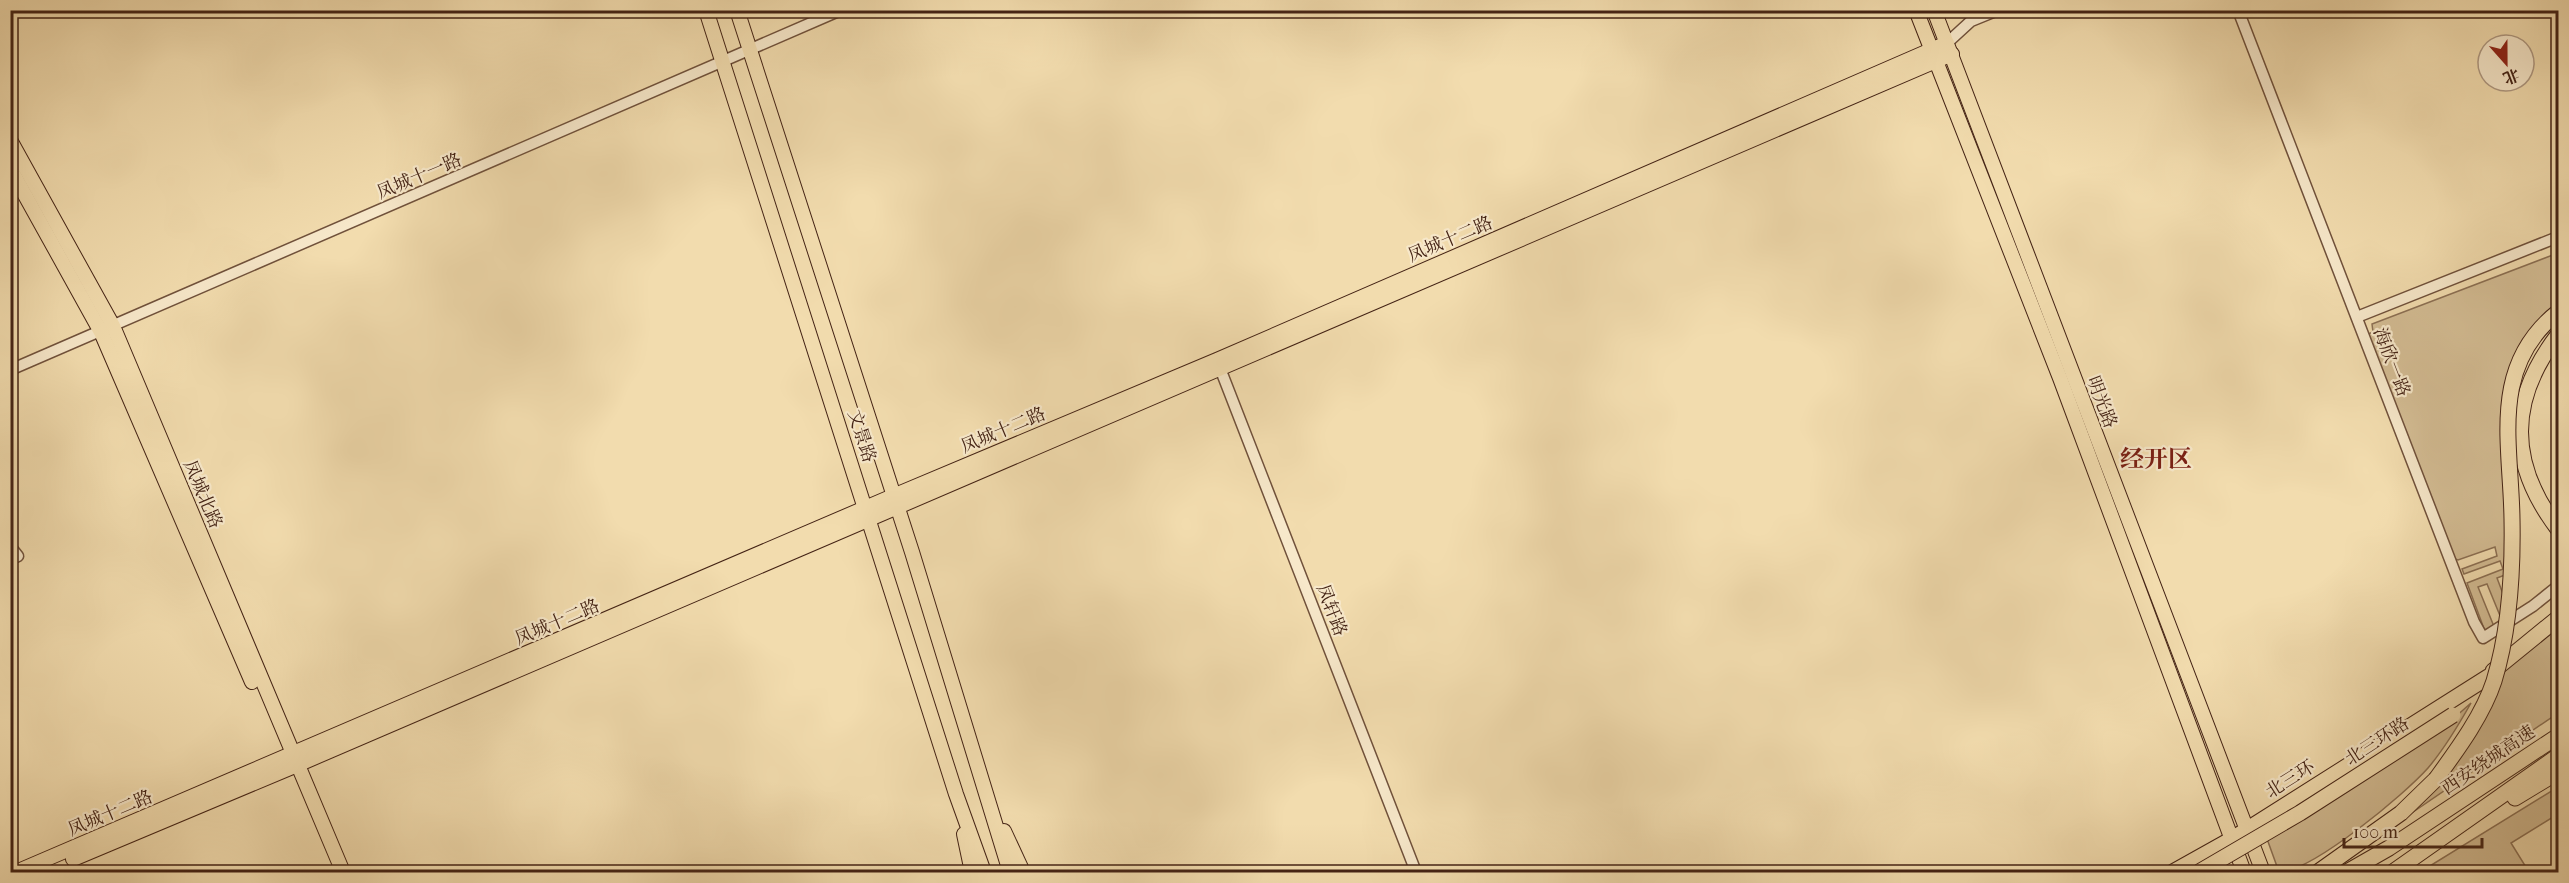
<svg xmlns="http://www.w3.org/2000/svg" width="2569" height="883" font-family="'IM FELL French Canon','Noto Serif SC',serif">
	<rect width="100%" height="100%" fill="#f2dcae"/>
	<filter id="stains"><feTurbulence type="fractalNoise" baseFrequency=".00333" numOctaves="4"/><feColorMatrix values="0 0 0 0 .2 0 0 0 0 .09 0 0 0 0 .02 0 0 0 .5 -.17"/></filter>
	<radialGradient id="worn" r=".72"><stop offset=".6" stop-color="#630" stop-opacity="0"/><stop offset="1" stop-color="#630" stop-opacity=".3"/></radialGradient>
	<g fill="#d4bd94" stroke="#8c7054" stroke-width="1.5">
		<path d="M2558 253V308L2517 369 2505 575 2497 578 2503 594V623L2487 584 2478 587 2495 629 2486 634 2467 583 2503 569 2500 561 2464 574 2462 569 2497 556 2495 547 2458 560 2455 559 2366 335 2373 332 2372 324Z"/>
		<path d="M2558 623V713L2400 821 2464 746 2503 665Z"/>
		<path d="M2471 703C2458 726 2445 748 2428 768 2405 794 2312 872 2279 872L2266 836 2454 718Z"/>
		<path d="M2558 787V814L2511 843 2529 872H2420Z"/>
	</g>
	<g fill="none" stroke-linecap="round" stroke-linejoin="round">
		<g stroke="#70513b" stroke-width="13">
			<g id="minor">
				<path d="M2238 10 2474 622 2483 638 2533 606 2558 586"/>
				<path d="M1947 43 1971 21 1998 10"/>
				<path d="M2357 317 2558 237"/>
				<path d="M1218 363 1416 872"/>
				<path d="M10 370 841 10"/>
				<path d="M10 546 18 556 10 560"/>
			</g>
		</g>
		<g stroke="#442315" stroke-width="16">
			<g id="major">
				<path d="M706 10 956 794 984 872"/>
				<path d="M737 10 912 552 1010 872"/>
				<path d="M1916 10 2060 378 2244 872"/>
				<path d="M1934 10 2263 872"/>
				<path d="M10 140 113 326 343 872"/>
				<path d="M10 168 101 332 252 682"/>
				<path d="M1004 831 1023 872"/>
				<path d="M964 834 972 872"/>
				<path d="M73 859 297 765 1952 54"/>
				<path d="M16 872 893 496 1217 360 1947 43"/>
			</g>
		</g>
		<g stroke="#442315" stroke-width="17">
			<g id="highway">
				<path d="M2558 335C2508 400 2508 463 2558 529"/>
				<path d="M2493 671 2558 618"/>
				<path d="M2515 798 2558 772"/>
				<path d="M2173 872 2232 839 2488 677"/>
				<path d="M2318 872 2401 813 2436 779"/>
				<path d="M2347 872 2389 848 2558 736"/>
				<path d="M2393 872 2558 756"/>
			</g>
		</g>
		<use href="#minor" stroke="#f7e8ca" stroke-width="10"/>
		<use href="#major" stroke="#f2dcae" stroke-width="14"/>
		<use href="#highway" stroke="#f2dcae" stroke-width="15"/>
		<g stroke="#442315" stroke-width="17" stroke-linecap="butt">
			<g id="highway-bridge">
				<path d="M2436 779C2457 750 2483 715 2494 681 2510 629 2513 572 2512 519 2511 443 2489 367 2558 312"/>
				<path d="M2199 872 2300 813 2453 715"/>
			</g>
		</g>
		<use href="#highway-bridge" stroke="#f2dcae" stroke-width="15"/>
	</g>
	<g text-anchor="middle" stroke-width="4.5" stroke-linejoin="round" paint-order="stroke">
		<g font-size="18" fill="#442315" stroke="#f7e8ca">
			<text transform="translate(419 176) rotate(-23)" y="6">凤城十一路</text>
			<text transform="translate(1450 239) rotate(-23)" y="6">凤城十二路</text>
			<text transform="translate(2392 362) rotate(69)" y="6">海欣一路</text>
			<text transform="translate(2102 402) rotate(69)" y="6">明光路</text>
			<text transform="translate(1003 430) rotate(-23)" y="6">凤城十二路</text>
			<text transform="translate(862 436) rotate(72)" y="6">文景路</text>
			<text transform="translate(203 494) rotate(67)" y="6">凤城北路</text>
			<text transform="translate(1332 610) rotate(69)" y="6">凤轩路</text>
			<text transform="translate(557 622) rotate(-23)" y="6">凤城十二路</text>
			<text transform="translate(2377 741) rotate(-33)" y="6">北三环路</text>
			<text transform="translate(2488 760) rotate(-34)" y="6">西安绕城高速</text>
			<text transform="translate(2290 779) rotate(-32)" y="6">北三环</text>
			<text transform="translate(110 813) rotate(-23)" y="6">凤城十二路</text>
		</g>
		<g font-size="24" font-weight="bold" fill="#7a1f14" stroke="#f7e8ca">
			<text x="2156" y="467">经开区</text>
		</g>
	</g>
	<rect width="2569" height="883" fill="none" stroke="#f2dcae" stroke-width="36"/>
	<rect x="12" y="12" width="2545" height="859" fill="none" stroke="#442315" stroke-width="3"/>
	<rect x="18" y="18" width="2533" height="847" fill="none" stroke="#442315" stroke-width="1.5"/>
	<g transform="translate(2506 63) rotate(159)"><circle r="28" fill="#f7e8ca" stroke="#af9982" stroke-width="1.5"/>
	<path d="M0-4.5L10 22L0 15L-10 22Z" fill="#8f2418"/>
	<text y="-9" font-size="16" font-weight="bold" text-anchor="middle" fill="#442315">北</text>
	</g>
	<path d="M2344 838v9h138v-9" fill="none" stroke="#442315" stroke-width="3"/>
	<text x="2353" y="838" font-size="18" fill="#442315" stroke="#f7e8ca" stroke-width="4.5" paint-order="stroke">100 m</text>
	<rect width="100%" height="100%" filter="url(#stains)"/>
	<rect width="100%" height="100%" fill="url(#worn)"/>
</svg>
